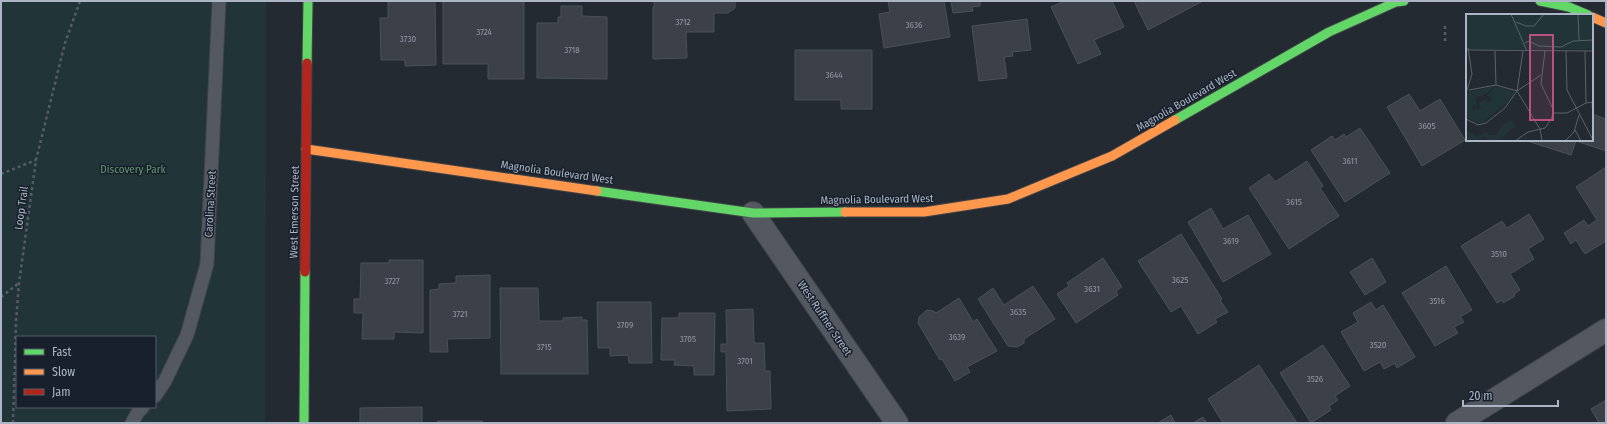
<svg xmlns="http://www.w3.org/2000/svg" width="1607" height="424" font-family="'Fira Sans Condensed',sans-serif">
	<rect width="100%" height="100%" fill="#242a31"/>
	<path fill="#213437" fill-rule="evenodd" d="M1 1H266L265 423H1ZM17 337H155V407H17Z"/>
	<g fill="#3c4048" stroke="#4b515a">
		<path d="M388 1H435L436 65 405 66V60H381L380 18H388Z"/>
		<path d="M443 1H524V79H488V64H443Z"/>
		<path d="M654 1H735V8L728 13H714V32H686L687 58 653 59V7H654Z"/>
		<path d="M888 1H944L950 37 884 48 879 14 890 12Z"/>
		<path d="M951 1H980V6L972 7 973 11 953 13Z"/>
		<path d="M1065 1H1112L1124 27 1094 40 1101 54 1078 64 1051 7Z"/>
		<path d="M1134 1H1203L1148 30Z"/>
		<path d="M561 6H582V16L607 17V79L537 78V23H558V17H561Z"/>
		<path d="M1027 19 1031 50 1012 52 1013 56 1004 57 1007 78 979 81 972 26Z"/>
		<path d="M795 50H872V109H841V100H795Z"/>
		<path d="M1409 94 1420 111 1440 99 1465 140 1422 166 1387 107Z"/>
		<path d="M1592 114 1606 119V151L1576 141 1571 155 1524 140H1592Z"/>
		<path d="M1360 128 1390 173 1345 202 1311 150 1332 136 1335 140 1344 134 1346 137Z"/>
		<path d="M1307 161 1323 186 1320 188 1339 216 1289 249 1249 188 1269 174 1275 182Z"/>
		<path d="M1606 167V241L1585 254 1576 240 1571 244 1564 233 1584 220 1588 226 1597 220 1576 187Z"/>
		<path d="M1211 208 1223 229 1248 215 1271 254 1223 282 1188 222Z"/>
		<path d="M1529 214 1544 239 1528 249 1534 259 1510 274 1520 290 1514 294 1515 296 1503 303 1502 300 1497 303 1461 246 1502 221 1507 228Z"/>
		<path d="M1181 234 1222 299 1220 300 1228 312 1215 319 1217 322 1198 334 1181 306 1171 312 1138 261Z"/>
		<path d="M1103 258 1122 287 1116 291 1118 295 1076 323 1057 294 1069 286 1067 283Z"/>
		<path d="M1372 258 1386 282 1365 295 1350 272Z"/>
		<path d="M389 260H423V333L394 332V339H362L363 313H354V299H360L361 263H389Z"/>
		<path d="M1446 266 1472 310 1460 317 1464 322 1454 327 1458 333 1435 346 1402 293Z"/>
		<path d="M490 275V338L447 339 448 352H430V290L439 289V284L456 283V276Z"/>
		<path d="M1033 286 1055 319 1024 339V343L1017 347 1008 346 978 299 993 288 1004 305Z"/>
		<path d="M500 288H538L539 321H563V318L582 317V320H587L588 374H501Z"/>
		<path d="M959 298 973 322 977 319 997 351 967 367 970 372 955 381 942 359 940 360 918 323 919 317 927 310 933 311 936 313Z"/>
		<path d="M597 302H651L652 363H629L628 355 610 356V348H598Z"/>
		<path d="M1371 302 1376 310 1383 305 1415 357 1397 368 1395 363 1384 369 1380 362 1364 371 1341 332 1358 322 1353 313Z"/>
		<path d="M753 309 754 343H764L765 371H770L771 409 727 411 726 352H721V344H727L726 310Z"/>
		<path d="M679 313H715L714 375H694V366L674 365 675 360H661L662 318H679Z"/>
		<path d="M1323 345 1350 386 1335 396 1338 400 1329 406 1331 410 1311 423 1280 373Z"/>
		<path d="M1259 365 1297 423H1223L1208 399Z"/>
		<path d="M1606 400V423H1599L1591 409Z"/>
		<path d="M422 407V423H360V408Z"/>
		<path d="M1171 415 1175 423H1158Z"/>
		<path d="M1203 417 1207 423H1193Z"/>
		<rect x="438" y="421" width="44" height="2"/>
	</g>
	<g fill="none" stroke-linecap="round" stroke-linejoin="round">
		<g stroke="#40444a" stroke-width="15">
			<g id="lane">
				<path d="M155 396 165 381 187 335 207 264 219 1"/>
				<path d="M132 423 138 412 143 407"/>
			</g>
		</g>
		<g stroke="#40444a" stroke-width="24">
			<g id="street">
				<path d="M753 213 897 423"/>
				<path d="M1457 423 1606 330"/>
			</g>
		</g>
		<g stroke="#40444a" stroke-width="11">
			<g id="fast">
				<path d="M1540 1 1569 7 1588 15"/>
				<path d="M307 63 308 1"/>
				<path d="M1175 120 1329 32 1396 2 1404 1"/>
				<path d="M597 191 753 213 845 212"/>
				<path d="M304 423 305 272"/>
			</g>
		</g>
		<g stroke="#40444a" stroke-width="11">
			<g id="slow">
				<path d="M1592 17 1606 23"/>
				<path d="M306 149 597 191"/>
				<path d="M845 212H924L1008 199 1112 156 1175 120"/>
			</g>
		</g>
		<g stroke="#40444a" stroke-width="11">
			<path id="jam" d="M305 272 307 63"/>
		</g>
		<g stroke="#565c63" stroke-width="2.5" stroke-dasharray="3 3" stroke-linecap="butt">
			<path d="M1445 26V44"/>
			<path d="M1 174 36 160"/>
			<path d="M1 297 19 283"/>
			<path d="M13 423 16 322 19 283 36 160 65 43 80 1"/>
		</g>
		<use href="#lane" stroke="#545860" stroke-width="13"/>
		<use href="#street" stroke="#545860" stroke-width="22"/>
		<use href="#fast" stroke="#63d668" stroke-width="9"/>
		<use href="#slow" stroke="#ff974d" stroke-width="9"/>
		<use href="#jam" stroke="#b3261e" stroke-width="9"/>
	</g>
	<g text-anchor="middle" stroke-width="3" stroke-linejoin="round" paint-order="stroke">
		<g font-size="9" fill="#9098a6">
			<text x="683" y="25">3712</text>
			<text x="914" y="28">3636</text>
			<text x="484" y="35">3724</text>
			<text x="408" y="42">3730</text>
			<text x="572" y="53">3718</text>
			<text x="834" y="78">3644</text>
			<text x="1427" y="129">3605</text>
			<text x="1350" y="164">3611</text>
			<text x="1294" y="205">3615</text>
			<text x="1231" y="244">3619</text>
			<text x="1499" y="257">3510</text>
			<text x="1180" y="283">3625</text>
			<text x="392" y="284">3727</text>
			<text x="1092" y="292">3631</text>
			<text x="1437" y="304">3516</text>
			<text x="1018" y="315">3635</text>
			<text x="460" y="317">3721</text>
			<text x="625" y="328">3709</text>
			<text x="957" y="340">3639</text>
			<text x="688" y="342">3705</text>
			<text x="1378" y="348">3520</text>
			<text x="544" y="350">3715</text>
			<text x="745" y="364">3701</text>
			<text x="1315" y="382">3526</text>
		</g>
		<g font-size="11" fill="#acb5c5" stroke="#18202c">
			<text transform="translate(1186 100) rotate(-30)" y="4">Magnolia Boulevard West</text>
			<text transform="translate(557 172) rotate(8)" y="4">Magnolia Boulevard West</text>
			<text transform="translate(877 199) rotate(-1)" y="4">Magnolia Boulevard West</text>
			<text transform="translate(210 204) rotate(-87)" y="4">Carolina Street</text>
			<text transform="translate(21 208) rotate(-82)" y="4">Loop Trail</text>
			<text transform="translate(294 212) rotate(-89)" y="4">West Emerson Street</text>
			<text transform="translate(825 318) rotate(56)" y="4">West Ruffner Street</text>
		</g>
		<g font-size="11" fill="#63966f" stroke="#18202c">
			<text x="133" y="173">Discovery Park</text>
		</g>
	</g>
	<g transform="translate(1466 14)">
		<rect width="127" height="127" fill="#242a31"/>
		<path d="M0 0H127V35H0ZM29 72 18 81 9 83 11 93 7 90 6 96 15 95 13 89 18 86 21 85 22 89 25 88 26 84 21 82 30 72 49 78 43 87 17 108 11 109 0 103V81L3 78ZM46 106 50 111 35 125 25 127 18 123 9 127H0V116L11 123 20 118 24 121H30L38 110Z" fill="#213437"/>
		<path fill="none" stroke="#5a626c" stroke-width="1" d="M45 0 61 37M112 0 113 26M50 8 60 12H68L78 0M59 29 63 27 73 32 95 33 107 27 127 26M0 36 127 37M29 37 30 71M57 37 51 77 74 115 76 127M100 37 101 76 127 126M119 37 120 89M3 76 30 71 51 77 75 61M0 79 6 60 2 34M126 88 127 102M87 99H101L120 89 127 88M0 105 12 111 20 109 39 94 51 77M109 116 115 127M49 127 62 118 79 114 86 104 87 95 75 70 79 37M99 127 108 118 113 101"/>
		<path fill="#ba4f80" fill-opacity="0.15" stroke="#ba4f80" stroke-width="2" d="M64 21H87V106H64Z"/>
		<rect width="127" height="127" fill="none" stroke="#acb5c5" stroke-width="2"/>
	</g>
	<rect width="1607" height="424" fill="none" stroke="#acb5c5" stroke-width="4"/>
	<rect x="16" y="336" width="140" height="72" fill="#18202c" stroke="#535c69"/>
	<rect x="24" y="349" width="20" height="6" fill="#63d668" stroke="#535c69"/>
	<text x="52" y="356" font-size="12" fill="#acb5c5">Fast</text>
	<rect x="24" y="369" width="20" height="6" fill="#ff974d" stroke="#535c69"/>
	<text x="52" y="376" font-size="12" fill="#acb5c5">Slow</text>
	<rect x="24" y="389" width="20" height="6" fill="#b3261e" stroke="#535c69"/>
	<text x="52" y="396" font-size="12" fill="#acb5c5">Jam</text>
	<path d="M1463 400v6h95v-6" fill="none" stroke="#acb5c5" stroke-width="2"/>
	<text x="1469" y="400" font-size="12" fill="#acb5c5" stroke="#18202c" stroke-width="3" paint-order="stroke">20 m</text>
</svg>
